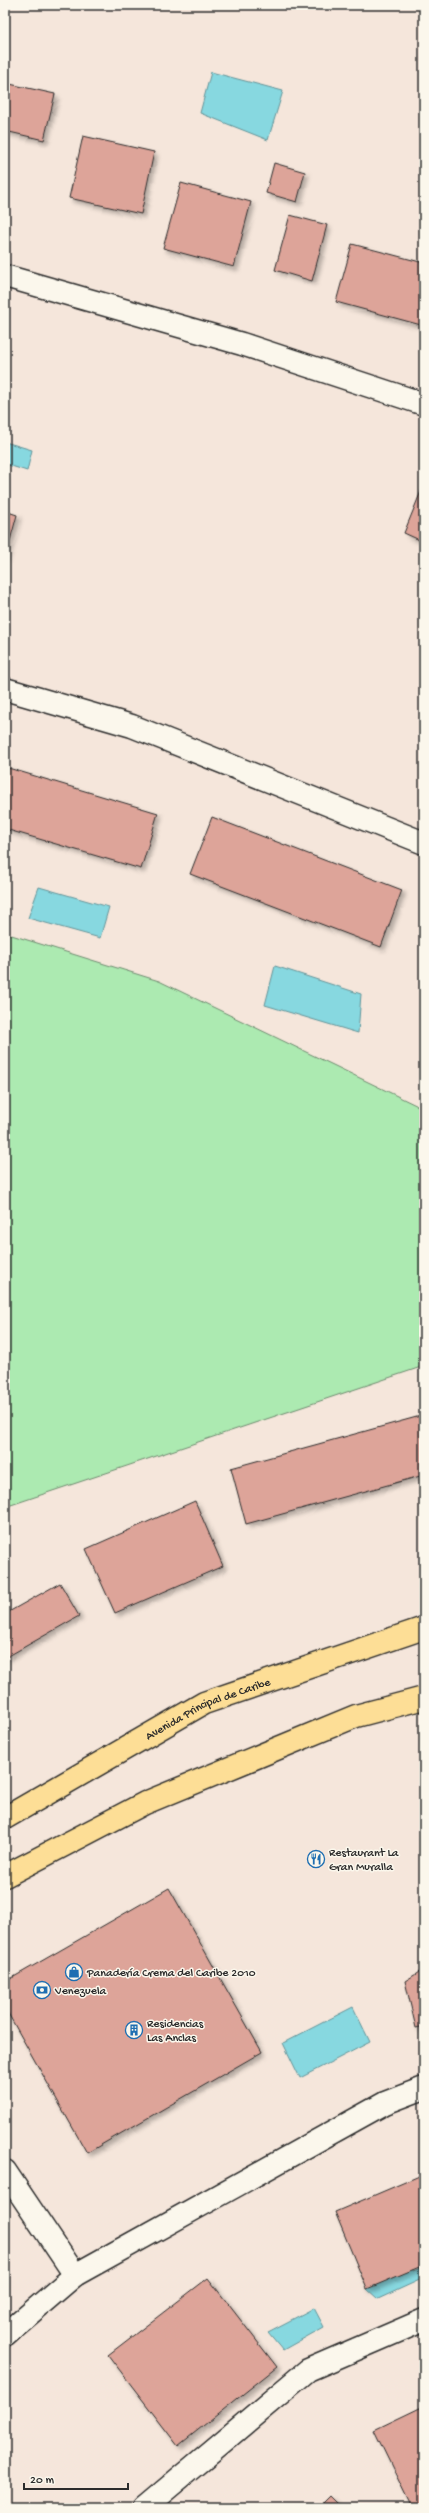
<svg xmlns="http://www.w3.org/2000/svg" width="429" height="2513" font-family="'Gochi Hand',sans-serif">
	<defs>
		<filter id="shadow"><feDropShadow dx="3.5" dy="3.5" stdDeviation="2" flood-color="#0004"/></filter>
	</defs>
	<rect width="100%" height="100%" fill="#f5e6db"/>
	<filter id="ink" filterUnits="userSpaceOnUse"><feTurbulence type="fractalNoise" baseFrequency=".025" numOctaves="2"/><feDisplacementMap in="SourceGraphic" scale="8" xChannelSelector="R" yChannelSelector="G"/><feConvolveMatrix kernelMatrix="1 2 1 2 8 2 1 2 1" color-interpolation-filters="sRGB"/></filter>
	<g filter="url(#ink)">
		<path fill="#aceab1" stroke="#6c8a6e" d="M5 933 159 981 424 1109V1366L5 1507Z"/>
		<g fill="#87d8e0" stroke="#629398">
			<path d="M211 72 283 91 268 140 200 113Z"/>
			<path d="M5 442 32 450 27 471 5 464Z"/>
			<path d="M39 887 109 907 100 938 28 918Z"/>
			<path d="M275 966 361 994 358 1033 265 1005Z"/>
			<path d="M353 2007 370 2042 300 2078 283 2043Z"/>
			<path d="M410 2263 413 2271 424 2267V2278L378 2299 367 2289Z"/>
			<path d="M314 2308 324 2327 283 2350 268 2332Z"/>
		</g>
		<g fill="#dda499" stroke="#2b2b2b" filter="url(#shadow)">
			<path d="M5 83 55 94 44 140 5 131Z"/>
			<path d="M83 136 154 152 141 214 69 198Z"/>
			<path d="M274 163 305 172 297 202 266 193Z"/>
			<path d="M181 183 251 202 234 267 163 248Z"/>
			<path d="M290 215 327 225 312 281 275 270Z"/>
			<path d="M352 244 424 263V313L421 325 336 302Z"/>
			<path d="M424 484V542L404 533Z"/>
			<path d="M5 511 17 515 5 559Z"/>
			<path d="M5 767 158 813 141 869 5 829Z"/>
			<path d="M212 817 402 890 381 947 190 874Z"/>
			<path d="M424 1415V1475L246 1524 231 1468Z"/>
			<path d="M195 1501 223 1566 115 1613 86 1549Z"/>
			<path d="M60 1583 79 1616 5 1658V1614Z"/>
			<path d="M169 1888 262 2052 87 2153 5 2008V1982Z"/>
			<path d="M424 1969V2026L416 2028 405 1981Z"/>
			<path d="M424 2174V2265L367 2289 335 2212Z"/>
			<path d="M208 2278 277 2367 178 2446 108 2355Z"/>
			<path d="M424 2406V2508H412L374 2430Z"/>
			<path d="M330 2496 342 2508H318Z"/>
		</g>
		<g fill="none" stroke-linecap="round" stroke-linejoin="round">
			<g stroke="#2b2b2b" stroke-width="25">
				<g id="street">
					<path d="M5 276 242 344 424 404"/>
					<path d="M5 689 132 726 424 843"/>
					<path d="M5 2171 75 2275"/>
					<path d="M5 2335 75 2275 385 2103 424 2088"/>
					<path d="M144 2508 308 2370 424 2320"/>
				</g>
			</g>
			<g stroke="#2b2b2b" stroke-width="25">
				<g id="primary">
					<path id="s1" d="M5 1818 204 1703 424 1628"/>
					<path d="M5 1876 145 1803 356 1716 424 1698"/>
				</g>
			</g>
			<use href="#street" stroke="#fbf7ec" stroke-width="22"/>
			<use href="#primary" stroke="#fdde96" stroke-width="22"/>
		</g>
	</g>
	<defs>
		<g id="restaurant-ring" transform="scale(0.9)"><circle r="9.5" fill="#fbf7ec" stroke="#1f6fb2" stroke-width="1.5"/><path d="M-5-6h1v4h1v-4h1v4h1v-4h1v5L-1.5 .5V6h-2V.5L-5-1ZM5-6V6H3V1.5H1.5Q1.5-4 5-6Z" fill="#1f6fb2"/></g>
		<g id="shop-ring" transform="scale(0.9)"><circle r="9.5" fill="#fbf7ec" stroke="#1f6fb2" stroke-width="1.5"/><path d="M-5-2.5h2.3a2.7 3.5 0 0 1 5.4 0H5L5.5 6h-11ZM-1.5-2.5h3a1.5 2.3 0 0 0-3 0Z" fill="#1f6fb2"/></g>
		<g id="bank-ring" transform="scale(0.9)"><circle r="9.5" fill="#fbf7ec" stroke="#1f6fb2" stroke-width="1.5"/><path d="M-6-4H6V4H-6ZM0-2.3a2.3 2.3 0 1 0 0 4.6a2.3 2.3 0 1 0 0-4.6Z" fill="#1f6fb2"/></g>
		<g id="building-ring" transform="scale(0.9)"><circle r="9.5" fill="#fbf7ec" stroke="#1f6fb2" stroke-width="1.5"/><path d="M-4-6H4V6H1V3H-1V6H-4ZM-2.5-4.3h1.7v1.8h-1.7ZM.8-4.3h1.7v1.8H.8ZM-2.5-1h1.7V.8h-1.7ZM.8-1h1.7V.8H.8Z" fill="#1f6fb2"/></g>
	</defs>
	<g fill-rule="evenodd">
		<use href="#restaurant-ring" x="316" y="1859"/>
		<use href="#shop-ring" x="74" y="1972"/>
		<use href="#bank-ring" x="42" y="1990"/>
		<use href="#building-ring" x="134" y="2030"/>
	</g>
	<g text-anchor="middle" stroke-width="3" stroke-linejoin="round" paint-order="stroke">
		<g font-size="12" fill="#2b2b2b" stroke="#fbf7ec">
			<text dy="4" stroke="none"><textPath href="#s1" startOffset="231">Avenida Principal de Caribe</textPath></text>
		</g>
		<g font-size="12" fill="#2b2b2b" stroke="#fbf7ec" text-anchor="start">
			<text x="329" y="1856">Restaurant La<tspan x="329" dy="14">Gran Muralla</tspan></text>
			<text x="87" y="1976">Panadería Crema del Caribe 2010</text>
			<text x="55" y="1994">Venezuela</text>
			<text x="147" y="2027">Residencias<tspan x="147" dy="14">Las Anclas</tspan></text>
		</g>
	</g>
	<rect width="429" height="2513" fill="none" stroke="#fbf7ec" stroke-width="20"/>
	<rect x="10" y="10" width="409" height="2493" fill="none" stroke="#2b2b2b" stroke-width="1.5" filter="url(#ink)"/>
	<path d="M24 2483v6h104v-6" fill="none" stroke="#2b2b2b" stroke-width="2"/>
	<text x="30" y="2483" font-size="12" fill="#2b2b2b" stroke="#fbf7ec" stroke-width="3" paint-order="stroke">20 m</text>
</svg>
